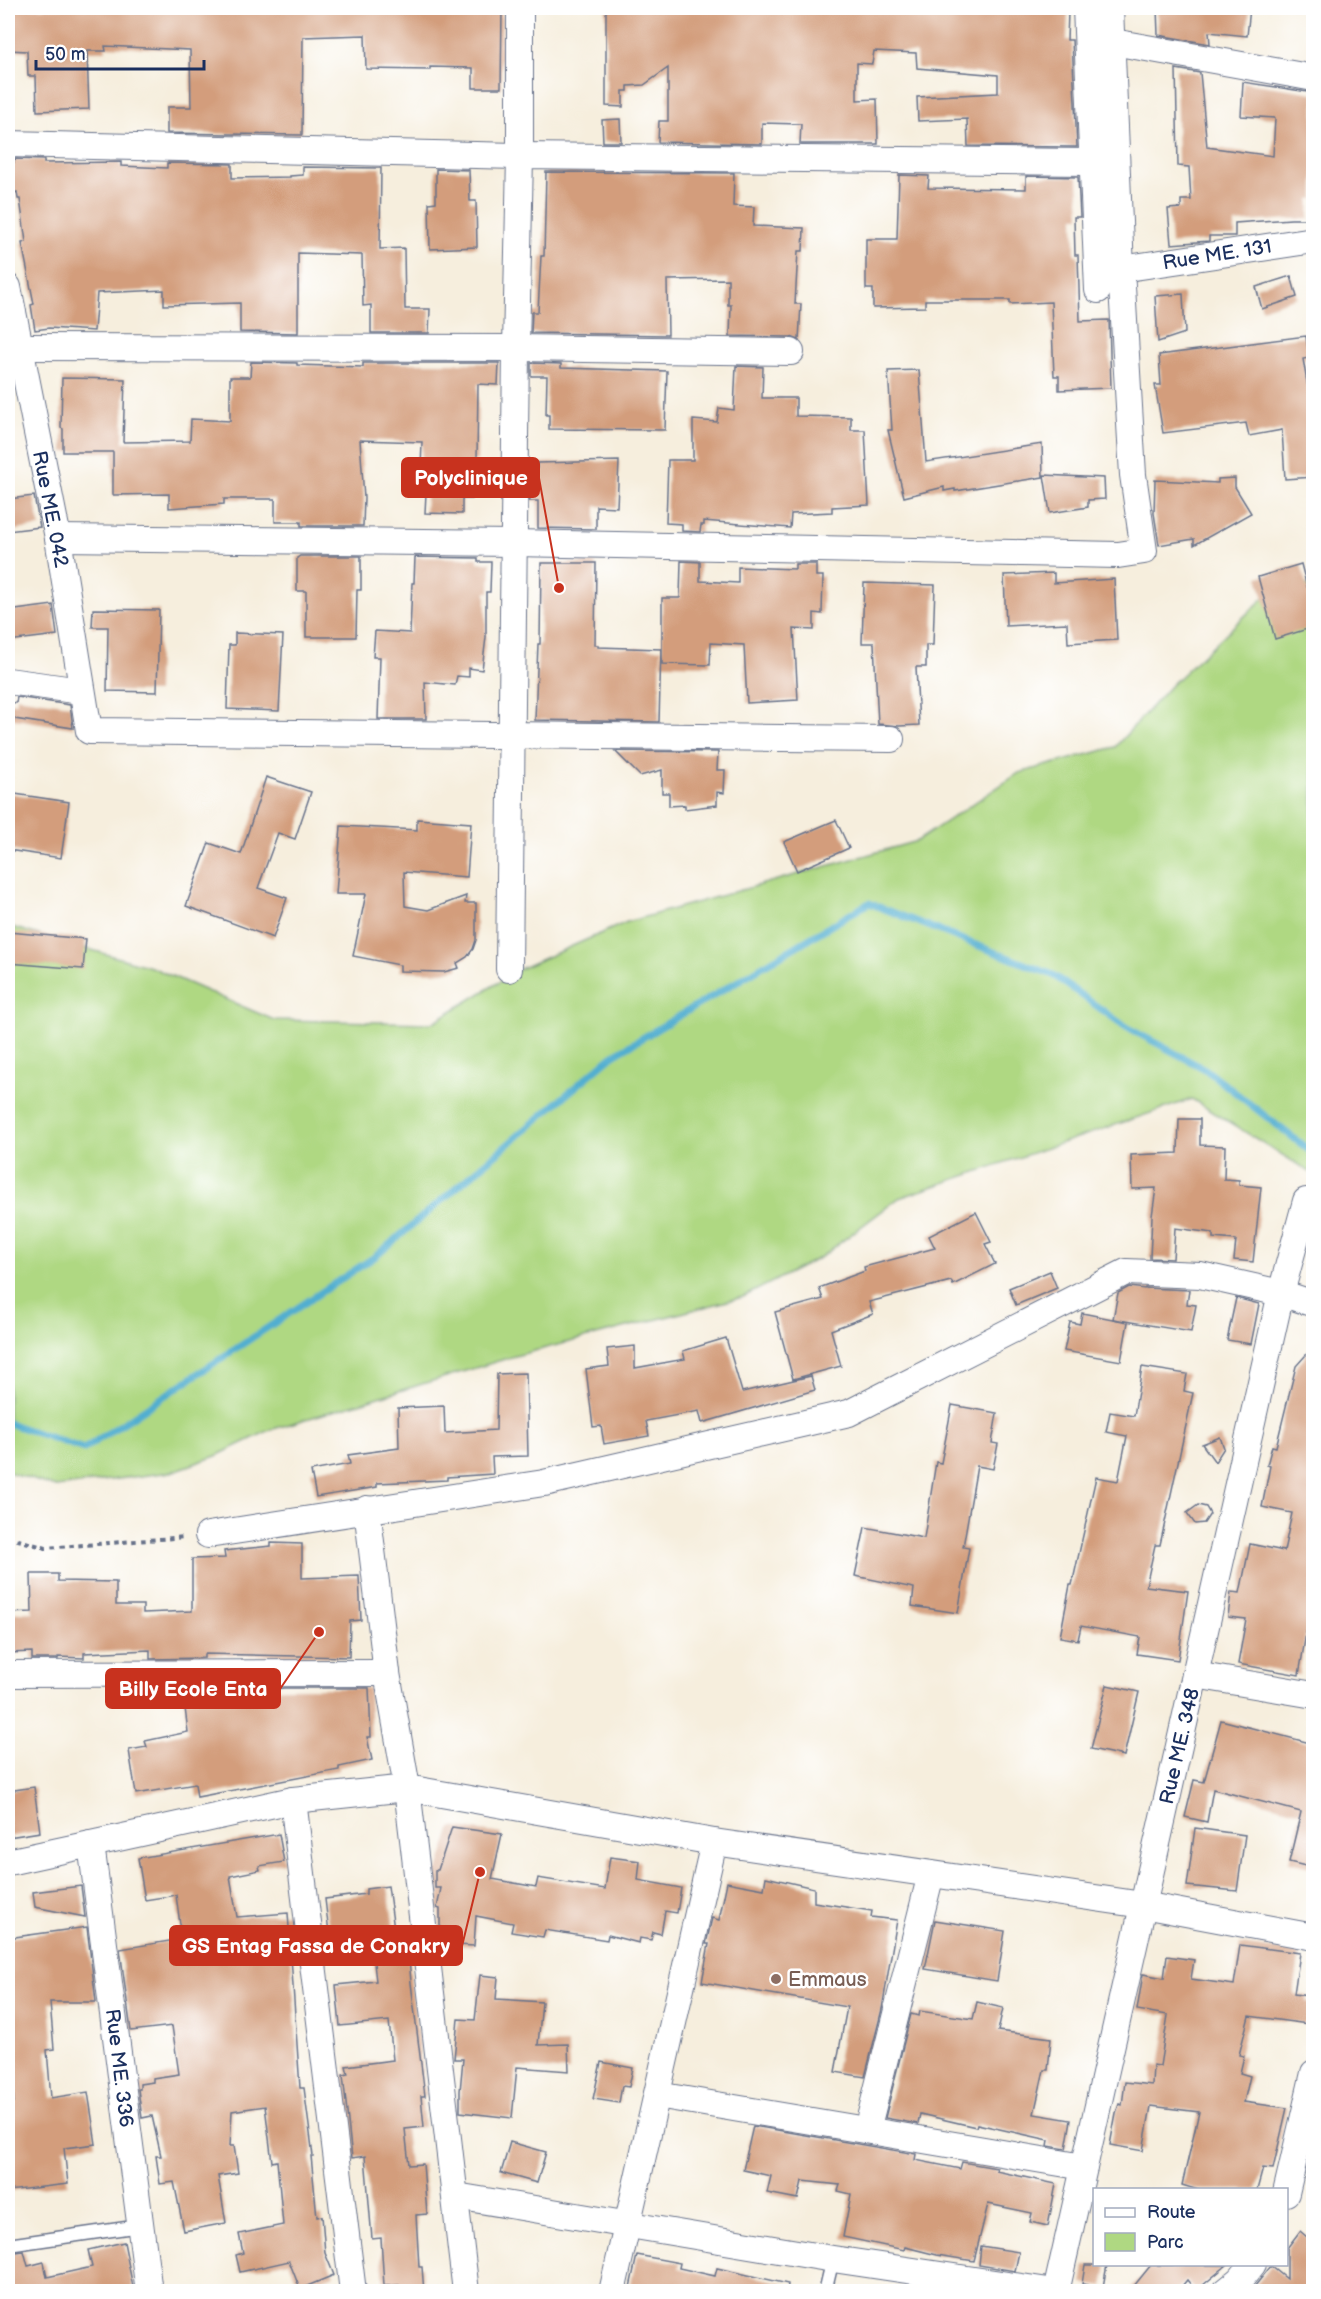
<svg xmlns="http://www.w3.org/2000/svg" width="1321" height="2299" font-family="'Balsamiq Sans',sans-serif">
	<rect width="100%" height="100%" fill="#fff"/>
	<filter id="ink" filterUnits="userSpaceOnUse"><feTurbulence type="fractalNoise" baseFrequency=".0167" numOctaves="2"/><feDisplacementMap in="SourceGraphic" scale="12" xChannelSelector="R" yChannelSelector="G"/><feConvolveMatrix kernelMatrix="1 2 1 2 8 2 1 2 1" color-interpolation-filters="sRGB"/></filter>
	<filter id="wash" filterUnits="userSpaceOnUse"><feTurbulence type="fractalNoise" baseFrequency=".008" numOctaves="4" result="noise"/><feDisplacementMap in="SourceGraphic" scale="24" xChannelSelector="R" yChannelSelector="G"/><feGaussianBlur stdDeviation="1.35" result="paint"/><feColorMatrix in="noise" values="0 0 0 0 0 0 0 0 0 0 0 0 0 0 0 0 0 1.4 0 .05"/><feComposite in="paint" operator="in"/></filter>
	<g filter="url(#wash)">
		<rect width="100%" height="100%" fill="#f6eedd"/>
		<path fill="#afd882" stroke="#658470" stroke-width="1.5" d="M1313 583V1174L1192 1099 899 1198 821 1257 743 1297 515 1356 270 1430 216 1456 171 1472 56 1487 8 1472V926L151 967 274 1020 432 1023 522 968 627 922 917 841 1019 773 1115 747 1172 684 1265 597Z"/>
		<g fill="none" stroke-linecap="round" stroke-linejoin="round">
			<path stroke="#51aed0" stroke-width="7" d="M8 1423 84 1449 376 1256 612 1056 869 903 1053 975 1126 1027 1205 1069 1314 1154"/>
		</g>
		<g id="blocks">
			<g fill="#d39d7c">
				<path d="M8 8H502L501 88H473V68L430 67V70L366 69 365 35 303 37 302 135 167 133V107H191L190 50 105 46 106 51H87L89 109 37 111 36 76H28L27 51 8 50Z"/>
				<path d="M606 8H1012V10L1068 12 1067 40H1072L1077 147 968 146 967 119 918 121 917 97 998 93V75L917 68 916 53 874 51 872 64 857 63V100L877 99 878 144H800L801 124 762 123V144L658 142 659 121H668V68L644 85 628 86V91H623V107L606 106Z"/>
				<path d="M1157 8H1250L1247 36 1209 32 1210 44 1158 35Z"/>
				<path d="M1176 69 1200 73 1207 147 1273 156 1275 118 1241 116 1243 82 1314 93V199H1310L1309 219H1291L1235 223V236H1209V241L1171 244 1168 209 1181 208V200H1191L1189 167 1178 166Z"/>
				<path d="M620 119 621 142H603L602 120Z"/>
				<path d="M14 159 44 160V163L121 162V166L167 168V163L232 164V178L290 177V176L303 175V167L381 168 380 249 404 248 405 309H430L429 333H371V305L363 306 362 255 298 253V333L240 332V303L164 305V290L97 293 94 331 49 328 35 330 31 305 34 304 22 243 26 242 20 199H18L17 192 8 194V163L14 162Z"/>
				<path d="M436 169 469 170 470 201H476L477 247 430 249 429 203 436 202Z"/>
				<path d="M546 172 734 173 733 206 754 207 753 226 804 228 803 251H798L795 304H801L799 340 791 337 730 336 731 305H728V279L667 280 668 335 531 333 532 312H538L541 256H544Z"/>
				<path d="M899 175 929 176 928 188 1026 189V176L1078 177 1080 217H1074L1075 255H1078L1080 321 1109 320 1111 388 1059 390V376H1054L1051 302 1010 304V300H925V307L873 308V289H866V239H897Z"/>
				<path d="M1291 276 1297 297 1262 309 1256 287Z"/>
				<path d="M1183 294 1185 333 1158 342 1155 296Z"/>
				<path d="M1306 336 1309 358 1303 359 1314 423V477L1285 479 1282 430 1249 436 1246 423 1163 433 1155 385H1161L1159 355Z"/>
				<path d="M251 362 297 363V365L363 367V363H499L498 385 478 384 477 461 474 460 472 499H462V514L425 513 426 493H420L422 442 360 440 364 498 363 526H301V522H275V499H224V504L169 508V494L113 495V452H63V429L61 428 62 378 125 379 123 442 190 441 191 419 230 421V377H250Z"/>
				<path d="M531 363 561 364V368L667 371 665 430 549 429V415H546L547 376H531Z"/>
				<path d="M736 366 763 367 762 398H796V416L851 417V430H865L869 505 832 507V512L791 514 790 528 704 521V525H701L700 532 682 531V524L666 523 668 460H693V420L717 422 719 408 734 410Z"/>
				<path d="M919 370 926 462 1042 444 1043 477 955 491V489L944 491V487L904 497 888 430H892L888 371Z"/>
				<path d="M619 461 617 507 596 506V529L538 528V501H529L530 472 537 471V463Z"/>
				<path d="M1044 475 1104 478 1105 499 1088 500V507L1050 513Z"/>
				<path d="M1235 478V487L1251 513 1194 545V539L1159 545 1154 513 1155 480 1218 483V479Z"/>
				<path d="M34 496 40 527 8 531V499Z"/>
				<path d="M300 556H361V590H357L356 637H306V591H297V558Z"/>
				<path d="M415 557 478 558V562H491L490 592H486V637L482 670 469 668V677L457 676 455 685 425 682 426 719H378L380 657H373L375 631 410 633 412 583H414Z"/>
				<path d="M681 561 700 562V581L738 583V567L795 569V564H816V576H823L822 614 814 613V630L794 629 798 700 747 703 744 645 711 643 710 665 662 664V598H680Z"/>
				<path d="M541 563H596L595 645H598V647L661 649 659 722 535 720 538 644H540Z"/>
				<path d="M1301 564 1307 587 1314 585V627L1275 639 1258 577Z"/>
				<path d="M1054 573V583L1114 579 1117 640 1068 643 1067 623 1006 626 1004 575Z"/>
				<path d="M864 583 935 585 933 645H926V667H916L919 725 899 726 878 724 874 643H862Z"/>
				<path d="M53 605 57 635 8 641V611Z"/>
				<path d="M93 609 159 610 157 692 107 691 108 627H92Z"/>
				<path d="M235 633 283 635 279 711 227 709 229 645H235Z"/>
				<path d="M17 697 70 705 73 728 8 718V702L16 703Z"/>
				<path d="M615 751 718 752 717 770H725L724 793 717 792V805L685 809V805L669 806V793H662V770L640 776Z"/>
				<path d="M266 777 311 792 295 839 278 833 258 888 287 898 273 938 186 906 209 843 241 854Z"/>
				<path d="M8 793 69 802 61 858 8 850Z"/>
				<path d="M417 819 471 823 467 877 404 872 405 906 428 910 466 896 465 903H476V940L473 949 467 957 457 963 459 968 444 972 400 971V965L353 956 366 894H336L341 826 417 830Z"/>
				<path d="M836 820 849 848 797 871 784 842Z"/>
				<path d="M8 932 86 939 83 969 8 963Z"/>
				<path d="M1179 1119H1200V1145L1225 1146 1224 1179 1239 1180V1185L1261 1187 1253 1262 1234 1260 1236 1240 1213 1238V1233L1175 1228 1173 1259 1150 1258 1152 1216 1156 1188 1132 1189 1131 1155 1178 1153Z"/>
				<path d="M976 1212 991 1242 985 1244 995 1264 953 1285 951 1281 869 1302 873 1314 831 1330 841 1366 793 1379 775 1312 823 1299 819 1288 865 1271 864 1267 935 1248 929 1236Z"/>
				<path d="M1050 1271 1057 1288 1016 1305 1009 1288Z"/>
				<path d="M1129 1287 1145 1289V1288L1189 1290 1187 1304 1196 1305 1191 1332 1113 1319 1118 1293Z"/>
				<path d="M1236 1298 1259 1304 1251 1344 1227 1340Z"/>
				<path d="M1082 1313 1128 1322 1121 1361 1064 1351 1070 1322 1080 1324Z"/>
				<path d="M726 1338 742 1392 811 1376 815 1390 702 1423 699 1411 646 1421 649 1436 604 1444 601 1426 593 1427 586 1369 609 1366 607 1349 635 1346V1368L685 1359 683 1351Z"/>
				<path d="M1314 1346V1604H1311L1299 1675 1238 1664 1246 1619 1228 1617 1231 1592 1240 1593 1250 1544 1284 1551 1292 1513 1262 1507 1270 1466 1267 1465 1272 1446 1276 1447 1296 1366Z"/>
				<path d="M1142 1367 1187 1374 1184 1391 1193 1393 1160 1545H1155L1146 1586 1188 1591 1178 1660 1137 1654 1140 1637 1081 1626 1078 1640 1060 1637 1070 1585H1072L1096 1477 1118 1481 1127 1436 1106 1432 1110 1412 1134 1416Z"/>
				<path d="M526 1373 528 1456 492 1457 493 1474 447 1477V1480L377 1483V1487L316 1497 311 1471 350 1464 348 1455 399 1448 398 1408 444 1406 445 1433 496 1430 497 1374Z"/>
				<path d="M952 1405 997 1413 992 1443 998 1444 993 1469 977 1466 963 1547 969 1548 958 1613 912 1606 914 1588 855 1576 865 1527 924 1538 936 1462 941 1463Z"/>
				<path d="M1220 1437 1224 1448 1215 1462 1202 1444Z"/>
				<path d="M1198 1505 1206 1507 1210 1514 1204 1523 1195 1524 1187 1513Z"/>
				<path d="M271 1543 302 1544V1578L359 1576 361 1620 350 1621 349 1657 204 1654V1658L150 1659V1650L84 1653V1658L58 1657V1659H32V1652L8 1653V1613L32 1612 31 1574H58V1581L116 1582V1605H143V1613L192 1611V1559L225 1558 224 1551 271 1546Z"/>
				<path d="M1107 1685 1139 1692 1124 1756 1091 1749Z"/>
				<path d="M284 1688H369L371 1737H367L372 1760 339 1767V1770L197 1797 195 1784 136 1794 129 1750 147 1747 145 1741 188 1732 184 1700Z"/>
				<path d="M1221 1720 1314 1744V1868L1289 1862 1301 1812 1213 1789 1207 1822 1185 1817 1194 1780 1204 1782Z"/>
				<path d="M34 1787 40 1832 8 1837V1791Z"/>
				<path d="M452 1827 502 1834 492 1879 536 1887 538 1878 605 1889 610 1857 640 1861 638 1880 681 1888 677 1913 665 1911 661 1934 653 1932 651 1940 640 1938 639 1943 608 1935 607 1940 545 1930 543 1937 511 1932 513 1923 476 1916 474 1946 440 1944V1909L437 1908 441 1888H435V1870H438Z"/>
				<path d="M1195 1828 1245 1835 1237 1891 1187 1886Z"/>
				<path d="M279 1834 284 1862 259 1866 260 1870 230 1876 237 1917 288 1913 300 2088H304L313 2156H311L317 2217 322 2216 325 2253 334 2275 300 2289 289 2261 240 2272 236 2255 243 2253 239 2234 283 2225 277 2161 272 2162 265 2106 232 2111 230 2146H234L238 2173 218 2176 226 2223 184 2231 174 2182 160 2184 156 2156H161L152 2116 142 2118 138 2089H140V2084L153 2082V2078L179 2074 172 2026 131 2031 120 1949 182 1939 176 1895 145 1900 138 1858Z"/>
				<path d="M766 1877 814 1888V1902L872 1911 871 1917 897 1920 882 2009 865 2077 835 2072 847 2007 702 1982 709 1944H706L712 1918 719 1920 727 1882 764 1889Z"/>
				<path d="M81 1886 85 1917 35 1907 33 1892Z"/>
				<path d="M388 1886 398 1958 409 1957 411 1983 425 2096H421L424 2127 405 2129 409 2165 423 2164 427 2214 416 2215 419 2267H422L424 2292H400L399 2285 384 2286 381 2238 372 2239 365 2156 352 2158 343 2075 348 2074 346 2066 393 2060 389 2021 340 2026 336 1985 376 1981 372 1945 331 1950 325 1899 366 1894V1889Z"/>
				<path d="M935 1920 1005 1931 997 1981 925 1969Z"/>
				<path d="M87 1927 96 2002H50L54 2049 47 2050 51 2098 88 2092 96 2144 64 2148 68 2184 8 2191V2103L14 2102 8 2031V1938Z"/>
				<path d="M1240 1945 1300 1953 1294 1994 1308 1996 1307 2002 1311 2003 1308 2024 1249 2016 1239 2055 1244 2056 1240 2073 1250 2076 1244 2102 1287 2108 1273 2169 1263 2168 1257 2190H1198L1182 2185 1199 2112 1151 2106 1143 2151 1110 2145 1116 2113 1119 2104 1122 2105 1125 2082 1152 2085 1153 2065 1160 2066 1168 2015 1137 2010 1143 1974 1164 1978 1167 1956 1194 1960 1191 1979 1234 1985Z"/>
				<path d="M480 1975 498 1977 496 1999 542 2002 538 2045 568 2044 569 2071 517 2067 512 2118 460 2112V2091L463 2059H454L458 2019 475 2020Z"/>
				<path d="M977 2002 1003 2008 998 2031 1051 2038 1048 2070H1044L1034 2114 1071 2120 1066 2149 1048 2146 1049 2140 977 2124 976 2127 920 2114 918 2124 885 2118 911 2014 919 2016 920 2011 973 2019Z"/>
				<path d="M601 2062 633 2068 629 2087 622 2086 619 2103 593 2099Z"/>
				<path d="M753 2126 916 2154 915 2160 960 2169 962 2162 997 2168 996 2171 1056 2184 1048 2226 1030 2222 1032 2213 988 2204 974 2261 937 2255 905 2247 904 2250 843 2237 851 2194 838 2191 840 2185 802 2181 798 2199 767 2193 771 2176 743 2170Z"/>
				<path d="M510 2142 546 2152 537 2183 501 2173Z"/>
				<path d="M1300 2231 1314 2243V2292H1250L1271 2266 1287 2279V2248Z"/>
				<path d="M124 2242 134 2292H8V2253L24 2251 28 2266 44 2262 47 2277 92 2267 88 2250Z"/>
				<path d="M981 2246 1019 2252 1015 2271 979 2265Z"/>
				<path d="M637 2255 680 2263 679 2268 715 2276 717 2268 788 2284 787 2292H629Z"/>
				<path d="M1085 2265H1107L1103 2287 1082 2284Z"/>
				<path d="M1151 2265H1227L1196 2291 1187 2280 1177 2292H1129Z"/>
			</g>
		</g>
	</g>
	<g filter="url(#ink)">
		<use href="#blocks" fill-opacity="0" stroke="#68728a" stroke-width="1.5"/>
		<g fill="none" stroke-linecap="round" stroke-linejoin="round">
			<g stroke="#68728a" stroke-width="15">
				<g id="service">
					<path d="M8 2245 140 2226"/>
					<path d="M825 2292 833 2259"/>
				</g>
			</g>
			<g stroke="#68728a" stroke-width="28">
				<g id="minor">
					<path d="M1086 8 1098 290"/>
					<path d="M1113 42 1314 78"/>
					<path d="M8 144 520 156V8"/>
					<path d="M1121 269 1314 240"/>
					<path d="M8 287 58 538 89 731 891 739"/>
					<path d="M19 347 516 348 791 352"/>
					<path d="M58 538 513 543 1118 555 1144 551 1133 475 1121 269 1110 8"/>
					<path d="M8 681 81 691"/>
					<path d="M509 969 516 348 520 156 1091 162"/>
					<path d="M367 1509 387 1673 407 1788 466 2292"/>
					<path d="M208 1535 544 1483 849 1413 1126 1272 1200 1275 1281 1293 1314 1304"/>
					<path d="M8 1674 387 1673"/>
					<path d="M1195 1675 1314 1695"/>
					<path d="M293 1800 353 2292"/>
					<path d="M91 1844 149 2292"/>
					<path d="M8 1862 293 1800 407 1788 714 1842 1143 1905 1314 1937"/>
					<path d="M657 2095 1084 2167"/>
					<path d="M867 2130 931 1874"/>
					<path d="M1286 2193 1314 2073"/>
					<path d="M456 2196 833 2259 1055 2292"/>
					<path d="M612 2292 714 1842"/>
					<path d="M1056 2292 1281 1293 1306 1201"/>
					<path d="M1225 2292 1240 2280 1253 2264"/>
				</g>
			</g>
			<path stroke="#68728a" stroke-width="4" stroke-dasharray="4.5 4.5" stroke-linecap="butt" d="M8 1537 46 1548 186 1537"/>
			<use href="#service" stroke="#fff" stroke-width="12"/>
			<use href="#minor" stroke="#fff" stroke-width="26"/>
		</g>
	</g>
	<circle fill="#8d6e63" stroke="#fff" stroke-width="2" cx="776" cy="1979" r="6"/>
	<g text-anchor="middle" stroke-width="5" stroke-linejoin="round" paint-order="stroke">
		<g font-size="20" fill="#1b2f5e" stroke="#fff">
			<text transform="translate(1217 254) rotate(-9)" y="7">Rue ME. 131</text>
			<text transform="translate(51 509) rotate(79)" y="7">Rue ME. 042</text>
			<text transform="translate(1179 1746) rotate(-77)" y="7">Rue ME. 348</text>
			<text transform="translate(120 2068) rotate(83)" y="7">Rue ME. 336</text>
		</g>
		<g font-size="20" fill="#785e54" stroke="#fff" text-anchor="start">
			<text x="788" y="1986">Emmaus</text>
		</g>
	</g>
	<path fill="none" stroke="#c8321e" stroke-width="2" d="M559 588L539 478M319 1632L280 1689M480 1872L462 1946"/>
	<g fill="#c8321e" stroke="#fff" stroke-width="2">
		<circle cx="559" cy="588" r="6"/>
		<circle cx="319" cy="1632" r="6"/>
		<circle cx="480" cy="1872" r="6"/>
	</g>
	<g fill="#c8321e" stroke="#c8321e" stroke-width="2">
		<rect x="402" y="458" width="137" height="39" rx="6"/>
		<rect x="106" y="1669" width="174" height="39" rx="6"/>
		<rect x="170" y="1926" width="292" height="39" rx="6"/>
	</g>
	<g font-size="21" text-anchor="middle" font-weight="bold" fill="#fff">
		<text x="471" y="485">Polyclinique</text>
		<text x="193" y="1696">Billy Ecole Enta</text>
		<text x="316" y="1953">GS Entag Fassa de Conakry</text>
	</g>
	<rect width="1321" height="2299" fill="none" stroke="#fff" stroke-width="30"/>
	<rect x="1093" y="2188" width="195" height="78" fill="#ffffff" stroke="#a4acbf" stroke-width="1.5"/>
	<rect x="1105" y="2208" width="30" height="9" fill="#ffffff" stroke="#a4acbf" stroke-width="1.5"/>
	<text x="1147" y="2218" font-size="18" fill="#1b2f5e">Route</text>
	<rect x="1105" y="2233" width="30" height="18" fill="#afd882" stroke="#a4acbf" stroke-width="1.5"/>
	<text x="1147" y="2248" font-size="18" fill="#1b2f5e">Parc</text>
	<path d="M36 60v9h168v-9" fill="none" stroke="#1b2f5e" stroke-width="3"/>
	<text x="45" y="60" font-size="18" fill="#1b2f5e" stroke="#ffffff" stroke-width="4.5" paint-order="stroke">50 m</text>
</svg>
